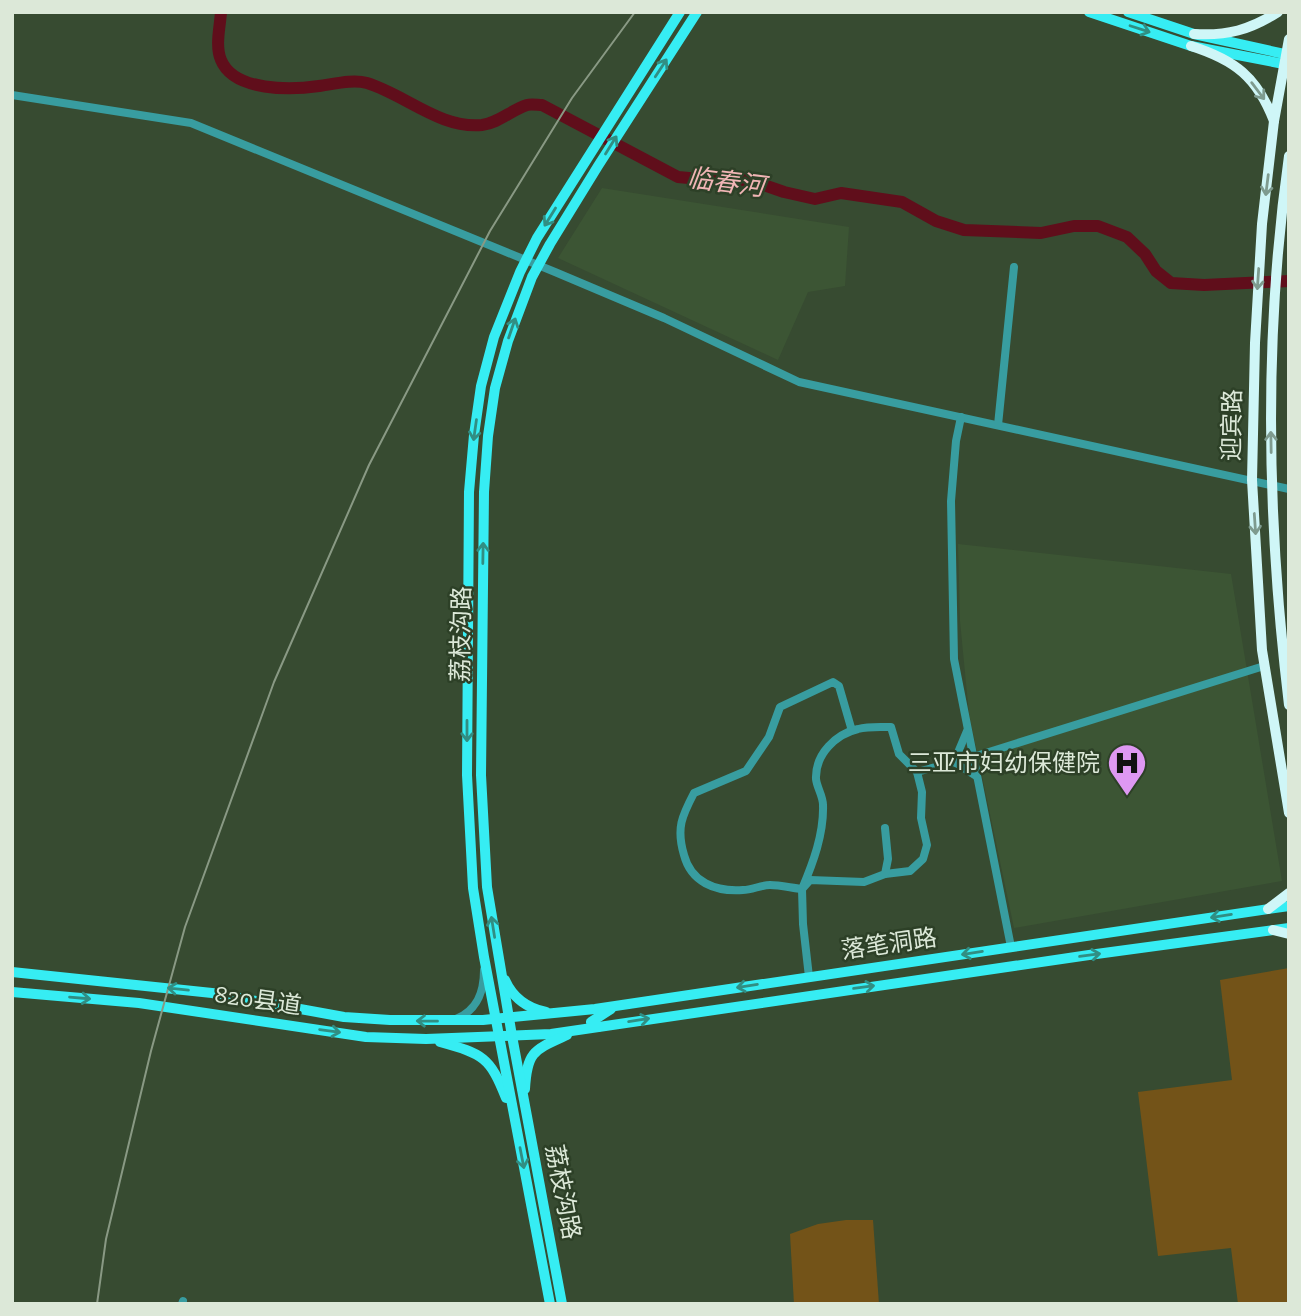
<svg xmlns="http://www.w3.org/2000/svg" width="1301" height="1316" font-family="'Zilla Slab','Noto Sans SC',serif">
	<rect width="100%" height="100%" fill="#374b31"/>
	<g fill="#3c5534">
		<path d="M602 188 849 227 845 286 808 292 778 360 558 258Z"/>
		<path d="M958 544 1231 574 1282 881 1014 928 969 714 960 621Z"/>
	</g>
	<g fill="#735318">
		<path d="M1289 968V1304H1238L1231 1248 1158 1256 1138 1092 1232 1080 1220 980Z"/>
		<path d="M846 1220H873L879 1304H794L790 1234 818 1224Z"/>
	</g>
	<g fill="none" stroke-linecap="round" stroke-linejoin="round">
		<path stroke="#600e1b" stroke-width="12" d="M221 12C220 27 215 46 221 60 234 92 292 90 319 86 334 84 353 79 367 83 406 95 440 129 482 125 499 123 511 110 527 105 531 104 538 105 542 105L678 177 721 181 749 180 784 192 815 199 841 193 902 202 936 221 964 230 1041 233 1074 226H1098L1127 237 1145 254 1156 271 1171 283 1204 285 1289 281"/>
		<g stroke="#389da0" stroke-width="8">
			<path d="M12 95 191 123 555 272 664 318 799 382 1289 489"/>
			<path d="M961 417 956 441 951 501 954 659 1011 947"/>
			<path d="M998 425 1014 267"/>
			<path d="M852 731 839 686 833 682 780 707 769 737 746 771 694 793C682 816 676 828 684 855 691 882 715 892 743 890 752 890 761 885 770 885 780 885 792 888 802 889 813 863 824 834 823 805 823 796 817 788 816 779 815 754 836 734 858 729 869 726 881 727 891 727L899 754 917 772 922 792 921 818 927 845 923 859 910 871 885 874"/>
			<path d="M967 731 954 762 976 776"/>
			<path d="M973 757 1264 666"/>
			<path d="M917 772 954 762"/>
			<path d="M809 977 803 924 802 889 810 880 864 882 885 874 888 859 885 828"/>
			<path d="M456 1019C477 1010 484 993 484 970"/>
			<path d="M182 1304 183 1301"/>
		</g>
		<g stroke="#36edf3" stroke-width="10">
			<path d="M1089 12 1191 46 1289 65"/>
			<path d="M1128 12 1194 34 1289 55"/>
			<path d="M12 972 212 993 344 1017 390 1020H483L595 1009 1289 906"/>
			<path d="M505 980C513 998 527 1008 546 1012"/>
			<path d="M12 992 139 1003 366 1037 426 1039 551 1034 1089 955 1289 928"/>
			<path d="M598 1027 592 1025 591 1022 611 1009"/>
			<path d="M440 1042C483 1054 490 1057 506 1098"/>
			<path d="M525 1089C527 1051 534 1050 567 1035"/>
			<path d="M550 1304 484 957 473 888 467 775 469 492 474 435 481 386 494 337 520 272 537 238 680 12"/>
			<path d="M562 1304 512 1036 487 887 481 775 484 492 488 436 495 388 508 341 532 277 550 244 598 166 697 12"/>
		</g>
		<g stroke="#cff6f7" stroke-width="10">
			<path d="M1194 34C1227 36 1250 30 1278 12"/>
			<path d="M1289 39 1274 121 1262 224 1255 343 1252 480 1262 650 1289 813"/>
			<path d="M1191 46C1235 60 1257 77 1274 121"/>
			<path d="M1289 156C1263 338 1267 523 1289 705"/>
			<path d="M1268 909 1289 893"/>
			<path d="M1273 930 1289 934"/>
		</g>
		<path stroke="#899984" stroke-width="2" d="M97 1304 106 1239 151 1051 185 927 274 682 369 465 490 231 572 98 635 12"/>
	</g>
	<defs><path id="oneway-shaft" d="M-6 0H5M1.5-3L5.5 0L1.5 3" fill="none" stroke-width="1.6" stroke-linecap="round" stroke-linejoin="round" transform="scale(1.75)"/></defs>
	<g stroke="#318e83">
		<use href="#oneway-shaft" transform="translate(1140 29) rotate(18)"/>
		<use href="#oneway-shaft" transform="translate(661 68) rotate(-57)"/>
		<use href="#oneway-shaft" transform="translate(611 145) rotate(-58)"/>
		<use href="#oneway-shaft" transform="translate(550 217) rotate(122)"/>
		<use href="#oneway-shaft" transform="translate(512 328) rotate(-71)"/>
		<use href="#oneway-shaft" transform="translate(475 430) rotate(98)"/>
		<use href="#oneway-shaft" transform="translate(483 553) rotate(-89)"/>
		<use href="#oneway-shaft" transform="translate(467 731) rotate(90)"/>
		<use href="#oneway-shaft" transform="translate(1221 916) rotate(171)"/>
		<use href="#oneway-shaft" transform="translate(493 927) rotate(-99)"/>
		<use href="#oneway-shaft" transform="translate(972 953) rotate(171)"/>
		<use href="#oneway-shaft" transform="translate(1090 955) rotate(-8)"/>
		<use href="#oneway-shaft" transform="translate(747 986) rotate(171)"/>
		<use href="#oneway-shaft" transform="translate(864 987) rotate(-8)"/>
		<use href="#oneway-shaft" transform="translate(178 989) rotate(-174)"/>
		<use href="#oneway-shaft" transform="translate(80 998) rotate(5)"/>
		<use href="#oneway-shaft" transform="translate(639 1020) rotate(-9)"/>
		<use href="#oneway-shaft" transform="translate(427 1021) rotate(-179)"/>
		<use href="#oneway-shaft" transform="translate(330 1031) rotate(8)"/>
		<use href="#oneway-shaft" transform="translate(522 1158) rotate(79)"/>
	</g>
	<g stroke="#7e9b8f">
		<use href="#oneway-shaft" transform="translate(1258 91) rotate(53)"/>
		<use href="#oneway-shaft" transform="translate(1267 185) rotate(97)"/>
		<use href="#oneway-shaft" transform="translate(1258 279) rotate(94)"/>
		<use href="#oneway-shaft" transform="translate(1271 442) rotate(-91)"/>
		<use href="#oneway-shaft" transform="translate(1255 524) rotate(86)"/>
	</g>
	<defs>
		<g id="hospital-pin" transform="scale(2.0125)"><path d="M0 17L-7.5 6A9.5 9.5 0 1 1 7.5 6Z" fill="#de98f2" stroke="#2d4027"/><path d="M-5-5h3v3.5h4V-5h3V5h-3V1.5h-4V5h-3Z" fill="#111"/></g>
	</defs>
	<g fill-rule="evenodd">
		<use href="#hospital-pin" x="1127" y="763"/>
	</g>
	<g text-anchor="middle" stroke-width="5" stroke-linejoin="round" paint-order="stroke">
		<g font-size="24" fill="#dce8d8" stroke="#2d4027">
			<text transform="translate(1232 425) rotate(-89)" y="8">迎宾路</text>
			<text transform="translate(461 634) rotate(-89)" y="8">荔枝沟路</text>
			<text transform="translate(889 944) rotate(-8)" y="8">落笔洞路</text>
			<text transform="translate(258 1000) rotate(8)" y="8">820县道</text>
			<text transform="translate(563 1192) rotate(79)" y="8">荔枝沟路</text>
		</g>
		<g font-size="24" fill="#dce8d8" stroke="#2d4027" text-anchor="end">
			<text x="1100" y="771">三亚市妇幼保健院</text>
		</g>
		<g font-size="26" font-style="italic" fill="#f0b5b5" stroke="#2d4027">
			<text transform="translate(726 182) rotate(7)" y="9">临春河</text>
		</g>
	</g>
	<rect width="1301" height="1316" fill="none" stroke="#dce8d8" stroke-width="28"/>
</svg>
